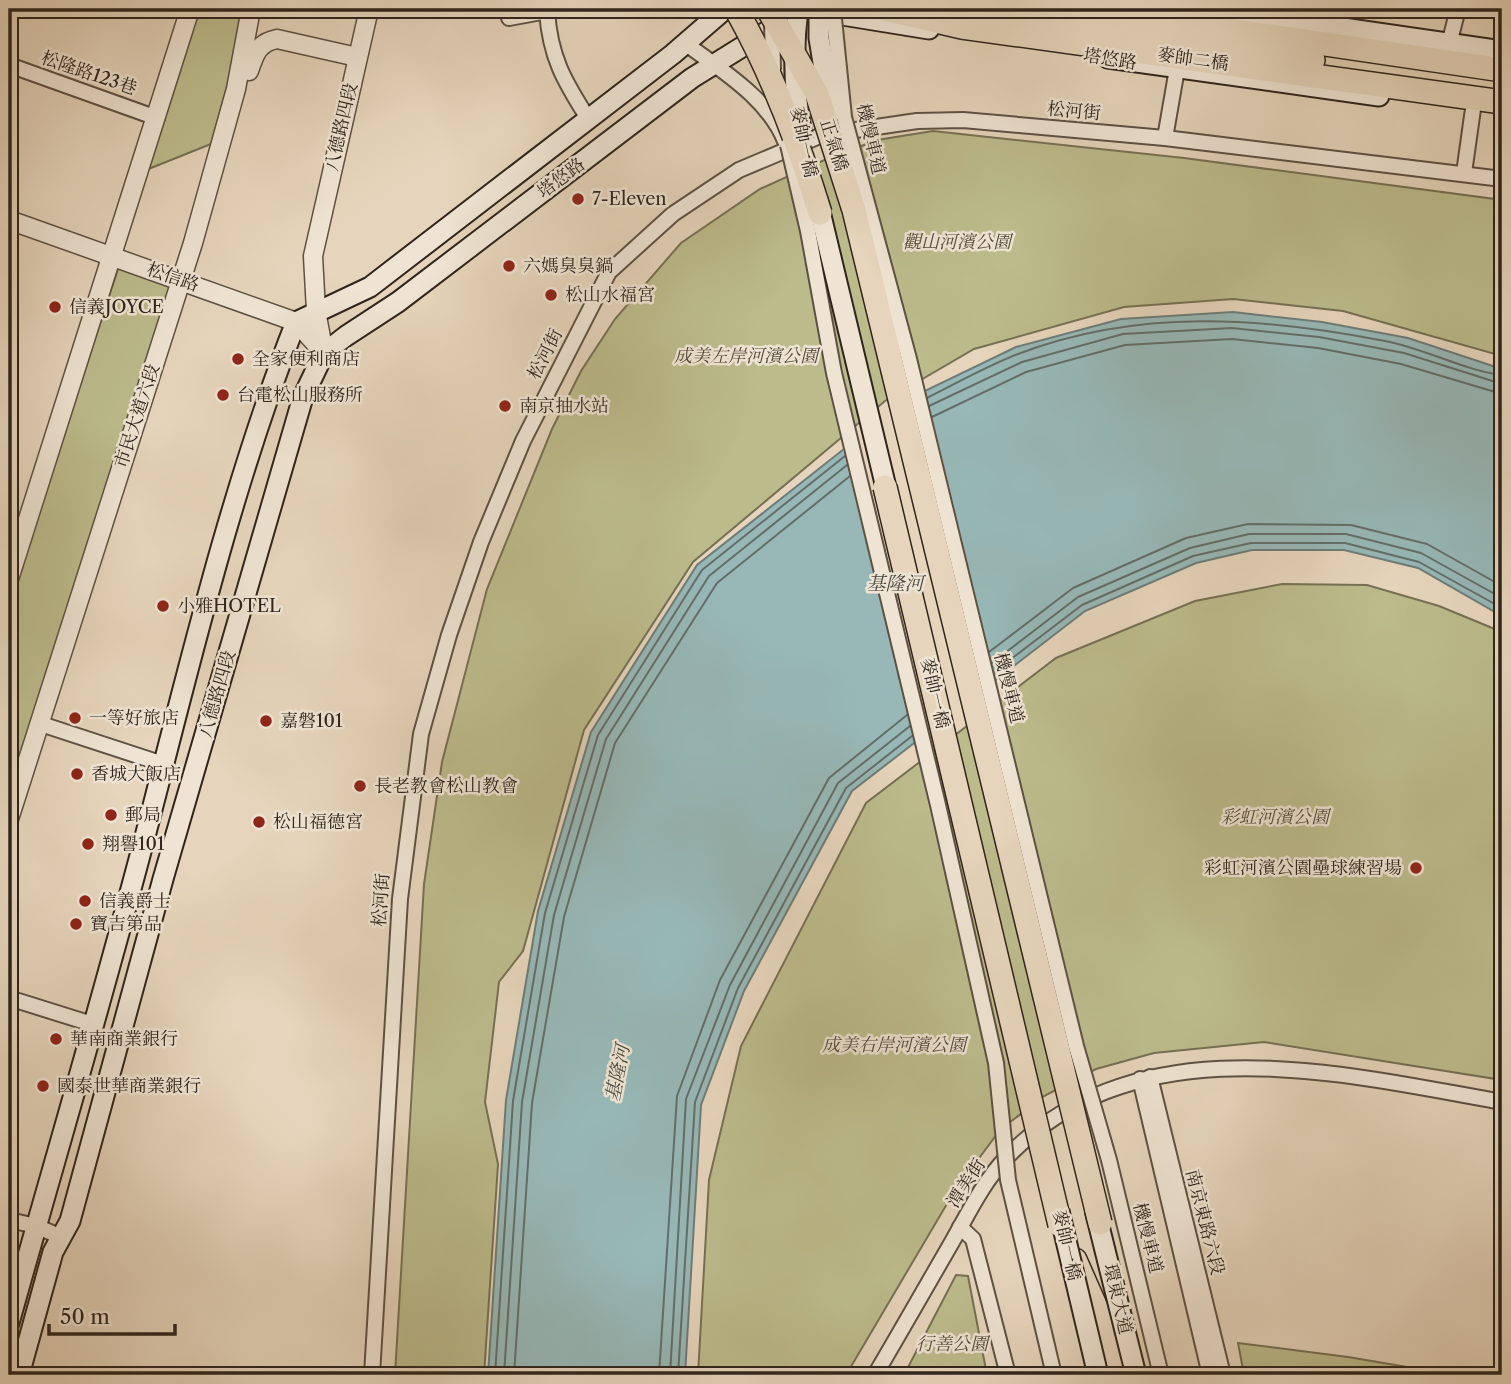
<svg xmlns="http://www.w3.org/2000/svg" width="1511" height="1384" font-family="'Libre Caslon Text','Noto Serif TC',serif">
	<rect width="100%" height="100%" fill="#e6d5bc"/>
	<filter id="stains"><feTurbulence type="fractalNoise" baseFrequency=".00286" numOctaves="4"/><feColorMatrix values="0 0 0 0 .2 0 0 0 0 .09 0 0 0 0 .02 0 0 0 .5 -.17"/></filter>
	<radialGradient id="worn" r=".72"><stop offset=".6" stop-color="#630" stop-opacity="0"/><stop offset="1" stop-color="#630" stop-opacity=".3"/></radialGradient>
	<g fill="#bcbb8c" stroke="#767054" stroke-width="2">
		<path d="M193 9H245L232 69 211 144 146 170Z"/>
		<path d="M933 131 1184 158 1502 200V356L1343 311 1233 299 1124 307 974 349 885 401 693 562 584 730 523 951 499 982 485 1102 498 1164 484 1375H395L424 884 442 762 487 589 552 429 581 371 615 319 681 243 760 189 822 161 877 140Z"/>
		<path d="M119 266 176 287 9 797V601Z"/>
		<path d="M1282 584 1367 585 1439 606 1502 632V1080L1264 1042 1154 1053 1096 1069 1044 1096 1000 1130 954 1192 846 1375H698L709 1180 741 1046 866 803 1056 658 1195 601Z"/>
		<path d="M956 1275 968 1276 987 1375H904Z"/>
		<path d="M1238 1343 1348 1357 1455 1375H1244Z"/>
	</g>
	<path fill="#97b8b7" stroke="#6d7d79" stroke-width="2" d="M1233 312 1322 322 1408 338 1502 369V616L1418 568 1344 550H1252L1196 563 1085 611 852 791 744 991 701 1105 685 1375H488L506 1100 538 911 591 732 697 565 906 400 1016 347 1121 319Z"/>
	<path fill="#e6d5bc" d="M925 387 997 684 916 746 842 445 904 397Z"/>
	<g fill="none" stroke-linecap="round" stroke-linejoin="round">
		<g stroke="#636e6a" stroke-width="2">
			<path d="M927 398C957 383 987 366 1018 354 1138 308 1262 317 1385 341 1423 348 1466 371 1502 375"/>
			<path d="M929 406 1022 362 1123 334 1232 328 1319 337 1404 353 1502 384"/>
			<path d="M932 417 1026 372 1125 345 1232 339 1318 348 1401 364 1502 394"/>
			<path d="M989 652 1073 588 1186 538 1248 524 1351 525 1427 544 1502 586"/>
			<path d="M992 663 1078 597 1190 548 1249 534H1346L1421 553 1502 598"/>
			<path d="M994 672 1082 605 1193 556 1251 543H1345L1419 562 1502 608"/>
			<path d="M495 1375 513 1101 545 913 598 735 702 570 845 456"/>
			<path d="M504 1375 522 1102 554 915 606 739 709 576 847 465"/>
			<path d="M514 1375 532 1103 564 917 615 743 717 583 850 476"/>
			<path d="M659 1375 677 1096 720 980 829 778 907 715"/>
			<path d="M670 1375 686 1099 730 985 838 783 910 726"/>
			<path d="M678 1375 695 1102 738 988 846 788 912 736"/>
		</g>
		<g stroke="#5d5144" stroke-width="18">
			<g id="minor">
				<path d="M508 9 509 18 547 11C550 57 564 81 589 120"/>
				<path d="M685 43C722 71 767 97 785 141"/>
				<path d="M1449 44 1458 9"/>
				<path d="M9 65 157 118"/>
				<path d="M1165 138 1177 69"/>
				<path d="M1464 173 1473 109"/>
				<path d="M41 724 163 764"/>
				<path d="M9 998 92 1024"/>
				<path d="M1150 1077 1223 1375"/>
				<path d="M1140 1079 1210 1375"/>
				<path d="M9 1220 36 1226 61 1237"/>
				<path d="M960 1227 973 1239 1008 1375"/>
				<path d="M372 1375 400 899 421 734 449 635 481 542 523 441 609 272 673 214 739 170 822 135 917 121 963 120 1165 138 1502 179"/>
				<path d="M875 1375C901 1331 926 1287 952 1242 968 1214 983 1182 1006 1158 1137 1022 1338 1073 1502 1102"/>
			</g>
		</g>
		<g stroke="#5d5144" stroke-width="21">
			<g id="tertiary">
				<path d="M249 71C255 53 258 43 277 39L357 57"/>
				<path d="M9 220 296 322 324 353"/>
				<path d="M324 353 316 311 313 256 369 9"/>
				<path d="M9 579 190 9"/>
				<path d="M9 819 193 243 236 89 251 9"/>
			</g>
		</g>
		<g stroke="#2f251c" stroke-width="23">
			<g id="secondary">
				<path d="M1213 9 1502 51"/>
				<path d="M818 11 929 29"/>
				<path d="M1108 58 1379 96"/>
				<path d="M9 1323C58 1148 110 974 155 798 196 638 236 475 296 322L370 287 673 54 725 9"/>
				<path d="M19 1375 53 1252 70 1221 163 879 303 397 324 353 346 336 398 302 692 78 787 19"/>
			</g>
		</g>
		<g stroke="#2f251c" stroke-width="26">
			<g id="trunk">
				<path d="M885 9 962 27 1502 102"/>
				<path d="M960 9 1313 60"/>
				<path d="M1086 9 1502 70"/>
				<path d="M1075 1260 1105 1328 1116 1375"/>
			</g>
		</g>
		<use href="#minor" stroke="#efe4d3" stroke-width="14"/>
		<use href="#tertiary" stroke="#efe4d3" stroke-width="18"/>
		<use href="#secondary" stroke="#efe4d3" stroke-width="19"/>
		<use href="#trunk" stroke="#e6d5bc" stroke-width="23"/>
		<g stroke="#5d5144" stroke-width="18" stroke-linecap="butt">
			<g id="minor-bridge">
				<path d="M833 9 844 117 908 355 1076 1046 1109 1160 1161 1375"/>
				<path d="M772 21 773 70"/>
				<path d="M788 145 808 231 834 373 938 805 996 1063 1008 1180 1054 1375"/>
			</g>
		</g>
		<g stroke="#2f251c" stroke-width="23" stroke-linecap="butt">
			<g id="secondary-bridge">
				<path d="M798 9C792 54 794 95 803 140"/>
				<path d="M819 9V38L831 112"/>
				<path d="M817 199 889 500"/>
				<path d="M1095 1210 1136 1375"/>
				<path d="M1059 1211 1098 1375"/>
			</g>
		</g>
		<g stroke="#2f251c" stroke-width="26" stroke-linecap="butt">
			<g id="trunk-bridge">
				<path d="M736 9C773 75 798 141 820 213"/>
				<path d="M768 9 817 94 854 210 1100 1223"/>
				<path d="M885 487 1060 1225"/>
			</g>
		</g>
		<use href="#minor-bridge" stroke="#efe4d3" stroke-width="14"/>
		<use href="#secondary-bridge" stroke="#efe4d3" stroke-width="19"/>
		<use href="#trunk-bridge" stroke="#e6d5bc" stroke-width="23"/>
	</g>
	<g fill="#8f2418" stroke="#efe4d3" stroke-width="2.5">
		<circle cx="578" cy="199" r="7"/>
		<circle cx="509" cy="266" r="7"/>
		<circle cx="551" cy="295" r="7"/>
		<circle cx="55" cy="307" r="7"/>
		<circle cx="238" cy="359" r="7"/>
		<circle cx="223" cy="395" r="7"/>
		<circle cx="505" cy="406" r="7"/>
		<circle cx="163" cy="606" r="7"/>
		<circle cx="75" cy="718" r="7"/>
		<circle cx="266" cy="721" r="7"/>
		<circle cx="77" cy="774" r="7"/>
		<circle cx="360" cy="786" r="7"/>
		<circle cx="111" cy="815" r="7"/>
		<circle cx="259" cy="822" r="7"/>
		<circle cx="88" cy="844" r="7"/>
		<circle cx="1416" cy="868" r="7"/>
		<circle cx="85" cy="901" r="7"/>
		<circle cx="76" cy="924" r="7"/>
		<circle cx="56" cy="1039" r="7"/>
		<circle cx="43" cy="1086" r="7"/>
	</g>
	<g text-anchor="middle" stroke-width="5" stroke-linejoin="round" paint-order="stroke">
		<g font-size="18" fill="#2f251c" stroke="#efe4d3">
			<text transform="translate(1110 59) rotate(9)" y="6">塔悠路</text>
			<text transform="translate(1193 59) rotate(8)" y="6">麥帥二橋</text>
			<text transform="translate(89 73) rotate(19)" y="6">松隆路123巷</text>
			<text transform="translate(1074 111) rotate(5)" y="6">松河街</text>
			<text transform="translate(341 127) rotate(-77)" y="6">八德路四段</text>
			<text transform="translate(871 139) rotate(77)" y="6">機慢車道</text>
			<text transform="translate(804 142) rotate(78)" y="6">麥帥一橋</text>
			<text transform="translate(834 145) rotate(73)" y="6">正氣橋</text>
			<text transform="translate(561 178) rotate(-37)" y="6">塔悠路</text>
			<text transform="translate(173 277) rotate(19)" y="6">松信路</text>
			<text transform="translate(545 354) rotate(-63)" y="6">松河街</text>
			<text transform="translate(137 416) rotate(-72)" y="6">市民大道六段</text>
			<text transform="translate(1009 688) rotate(76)" y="6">機慢車道</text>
			<text transform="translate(935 693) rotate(77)" y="6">麥帥一橋</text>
			<text transform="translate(217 694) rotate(-74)" y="6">八德路四段</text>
			<text transform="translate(381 900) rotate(-86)" y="6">松河街</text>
			<text transform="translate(966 1183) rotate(-57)" y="6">潭美街</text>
			<text transform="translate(1205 1222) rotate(76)" y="6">南京東路六段</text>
			<text transform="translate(1148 1238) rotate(76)" y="6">機慢車道</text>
			<text transform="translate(1067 1245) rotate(77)" y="6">麥帥一橋</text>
			<text transform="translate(1118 1299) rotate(77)" y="6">環東大道</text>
		</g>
		<g font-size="18" fill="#2f251c" stroke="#efe4d3" text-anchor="start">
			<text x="592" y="205">7-Eleven</text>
			<text x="523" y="272">六媽臭臭鍋</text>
			<text x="565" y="301">松山水福宮</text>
			<text x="69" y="313">信義JOYCE</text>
			<text x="252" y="365">全家便利商店</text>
			<text x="237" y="401">台電松山服務所</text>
			<text x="519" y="412">南京抽水站</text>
			<text x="177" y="612">小雅HOTEL</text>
			<text x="89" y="724">一等好旅店</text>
			<text x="280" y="727">嘉磐101</text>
			<text x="91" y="780">香城大飯店</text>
			<text x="374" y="792">長老教會松山教會</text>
			<text x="125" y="821">郵局</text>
			<text x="273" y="828">松山福德宮</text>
			<text x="102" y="850">翔譽101</text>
			<text x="1402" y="874" text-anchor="end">彩虹河濱公園壘球練習場</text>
			<text x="99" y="907">信義爵士</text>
			<text x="90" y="930">寶吉第品</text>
			<text x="70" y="1045">華南商業銀行</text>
			<text x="57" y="1092">國泰世華商業銀行</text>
		</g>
		<g font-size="18" font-style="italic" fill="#524a38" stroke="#efe4d3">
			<text x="957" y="248">觀山河濱公園</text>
			<text x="746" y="362">成美左岸河濱公園</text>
			<text x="1275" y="823">彩虹河濱公園</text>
			<text x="894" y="1051">成美右岸河濱公園</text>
			<text x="952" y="1350">行善公園</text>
		</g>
		<g font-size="19" font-style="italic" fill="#494a43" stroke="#efe4d3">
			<text x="895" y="590">基隆河</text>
			<text transform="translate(617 1073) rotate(-79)" y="7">基隆河</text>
		</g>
	</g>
	<rect width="1511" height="1384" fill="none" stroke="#e6d5bc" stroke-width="35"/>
	<rect x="10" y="10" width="1490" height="1363" fill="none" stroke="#2f251c" stroke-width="3.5"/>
	<rect x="18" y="18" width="1476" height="1349" fill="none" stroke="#2f251c" stroke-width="2"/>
	<path d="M49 1324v10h126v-10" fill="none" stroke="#2f251c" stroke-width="3.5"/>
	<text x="60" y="1324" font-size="21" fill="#2f251c" stroke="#efe4d3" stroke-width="5" paint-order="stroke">50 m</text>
	<rect width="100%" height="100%" filter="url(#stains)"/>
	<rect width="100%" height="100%" fill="url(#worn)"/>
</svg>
